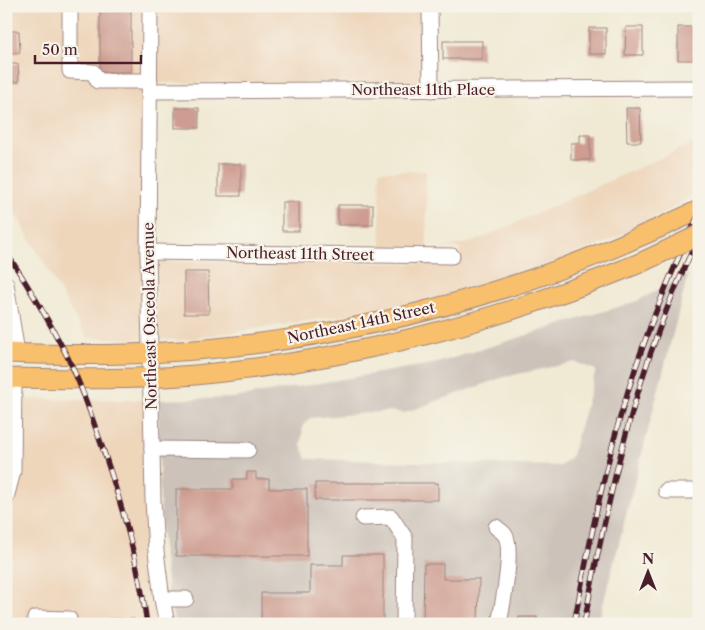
<svg xmlns="http://www.w3.org/2000/svg" width="705" height="630" font-family="'Libre Caslon Text',serif">
	<rect width="100%" height="100%" fill="#f7f3e8"/>
	<filter id="ink" filterUnits="userSpaceOnUse"><feTurbulence type="fractalNoise" baseFrequency=".02" numOctaves="2"/><feDisplacementMap in="SourceGraphic" scale="10" xChannelSelector="R" yChannelSelector="G"/><feConvolveMatrix kernelMatrix="1 2 1 2 8 2 1 2 1" color-interpolation-filters="sRGB"/></filter>
	<filter id="wash" filterUnits="userSpaceOnUse"><feTurbulence type="fractalNoise" baseFrequency=".0096" numOctaves="4" result="noise"/><feDisplacementMap in="SourceGraphic" scale="20" xChannelSelector="R" yChannelSelector="G"/><feGaussianBlur stdDeviation="1.12" result="paint"/><feColorMatrix in="noise" values="0 0 0 0 0 0 0 0 0 0 0 0 0 0 0 0 0 1.4 0 .05"/><feComposite in="paint" operator="in"/></filter>
	<g filter="url(#wash)">
		<rect width="100%" height="100%" fill="#f0ead4"/>
		<g fill="#eed6bb">
			<path d="M6 6H142L143 339 87 338 18 218 6 204Z"/>
			<path d="M157 6H422L424 82 157 83Z"/>
			<path d="M699 141V191L652 220 604 243 534 270 419 304 182 340 157 339 156 261 459 264 460 248 448 247 473 242Z"/>
			<path d="M379 171H426L427 247H381Z"/>
			<path d="M6 399 144 400 145 501 149 553 160 624H6Z"/>
		</g>
		<path fill="#ccc2b9" fill-rule="evenodd" d="M688 275 598 624H175L169 597 163 550 160 500 158 400 233 398 437 363 637 301ZM575 362 596 370 572 455 561 466 307 459 301 445 303 425 310 418 391 411 404 413 504 377Z"/>
		<g id="blocks">
			<g fill="#ce9c90">
				<rect x="100" y="7" width="31" height="65"/>
				<path d="M626 27H643V55H625Z"/>
				<rect x="678" y="27" width="21" height="33"/>
				<rect x="589" y="28" width="17" height="26"/>
				<path d="M6 31H19L20 53H9V64H18L19 82H6Z"/>
				<rect x="443" y="41" width="39" height="18"/>
				<rect x="175" y="108" width="24" height="20"/>
				<path d="M626 108H640L641 142H627Z"/>
				<path d="M580 135H590V160H571V143H580Z"/>
				<rect x="218" y="164" width="23" height="32"/>
				<rect x="282" y="202" width="17" height="29"/>
				<rect x="338" y="205" width="35" height="20"/>
				<path d="M184 272H208L209 314H184Z"/>
				<path d="M247 472H256V479H269V489H307V556H176V489H233V479H247Z"/>
				<rect x="315" y="483" width="123" height="17"/>
				<path d="M343 555H383V624H261V593H310V565H343Z"/>
				<path d="M424 564H443V579H479L478 624H423Z"/>
				<rect x="519" y="617" width="18" height="7"/>
				<rect x="109" y="619" width="25" height="5"/>
			</g>
		</g>
	</g>
	<g filter="url(#ink)">
		<use href="#blocks" fill-opacity="0" stroke="#9d8480" stroke-width="1"/>
		<g fill="none" stroke-linecap="round" stroke-linejoin="round">
			<g stroke="#9d8480" stroke-width="17">
				<g id="minor">
					<path d="M70 6V71L93 72 98 81H150"/>
					<path d="M150 6 148 252 153 500 156 551 162 599 167 624"/>
					<path d="M430 6 431 90"/>
					<path d="M150 91 695 88"/>
					<path d="M148 252 452 256"/>
					<path d="M6 284 17 353"/>
					<path d="M152 449 248 450"/>
					<path d="M666 491H699"/>
					<path d="M6 498 13 471 14 378"/>
					<path d="M363 518 391 517 405 538 404 624"/>
					<path d="M496 527C499 530 503 532 505 535 514 548 502 608 499 624"/>
					<path d="M162 599H186"/>
					<path d="M35 624V618L69 619V624"/>
				</g>
			</g>
			<g stroke="#9d8480" stroke-width="21">
				<g id="major">
					<path d="M6 353C59 355 112 356 165 352 291 345 415 319 535 278 591 259 645 235 699 210"/>
					<path d="M6 378C69 379 132 380 195 375 353 360 493 323 640 263"/>
				</g>
			</g>
			<use href="#minor" stroke="#fff" stroke-width="15"/>
			<use href="#major" stroke="#f8bf6c" stroke-width="19"/>
			<g stroke="#4a1f2b" stroke-width="5.5">
				<g id="rail">
					<path d="M6 252C28 285 48 319 66 354 79 379 88 406 97 432 119 494 138 558 147 624"/>
					<path d="M574 624C589 546 604 467 628 391 647 330 671 271 699 214"/>
					<path d="M584 624C609 492 638 358 699 237"/>
				</g>
			</g>
			<use href="#rail" stroke="#f7f3e8" stroke-width="4" stroke-dasharray="11" stroke-linecap="butt"/>
			<g stroke="#9d8480" stroke-width="21" stroke-linecap="butt">
				<path id="major-bridge" d="M640 263 699 235"/>
			</g>
			<use href="#major-bridge" stroke="#f8bf6c" stroke-width="19"/>
		</g>
	</g>
	<g text-anchor="middle" stroke-width="4.5" stroke-linejoin="round" paint-order="stroke">
		<g font-size="15" fill="#4a1f2b" stroke="#f7f3e8">
			<text x="423" y="95">Northeast 11th Place</text>
			<text transform="translate(300 254) rotate(1)" y="5">Northeast 11th Street</text>
			<text transform="translate(150 316) rotate(-91)" y="5">Northeast Osceola Avenue</text>
			<text transform="translate(361 323) rotate(-12)" y="5">Northeast 14th Street</text>
		</g>
	</g>
	<rect width="705" height="630" fill="none" stroke="#f7f3e8" stroke-width="25"/>
	<g transform="translate(648 572)" stroke="#f7f3e8" stroke-width="4" paint-order="stroke">
	<path d="M0-4L9 19L0 12L-9 19Z" fill="#4a1f2b"/>
	<text y="-8" font-size="14" font-weight="bold" text-anchor="middle" fill="#4a1f2b">N</text>
	</g>
	<path d="M35 55v8h106v-8" fill="none" stroke="#4a1f2b" stroke-width="2.5"/>
	<text x="42" y="55" font-size="15" fill="#4a1f2b" stroke="#f7f3e8" stroke-width="4" paint-order="stroke">50 m</text>
</svg>
